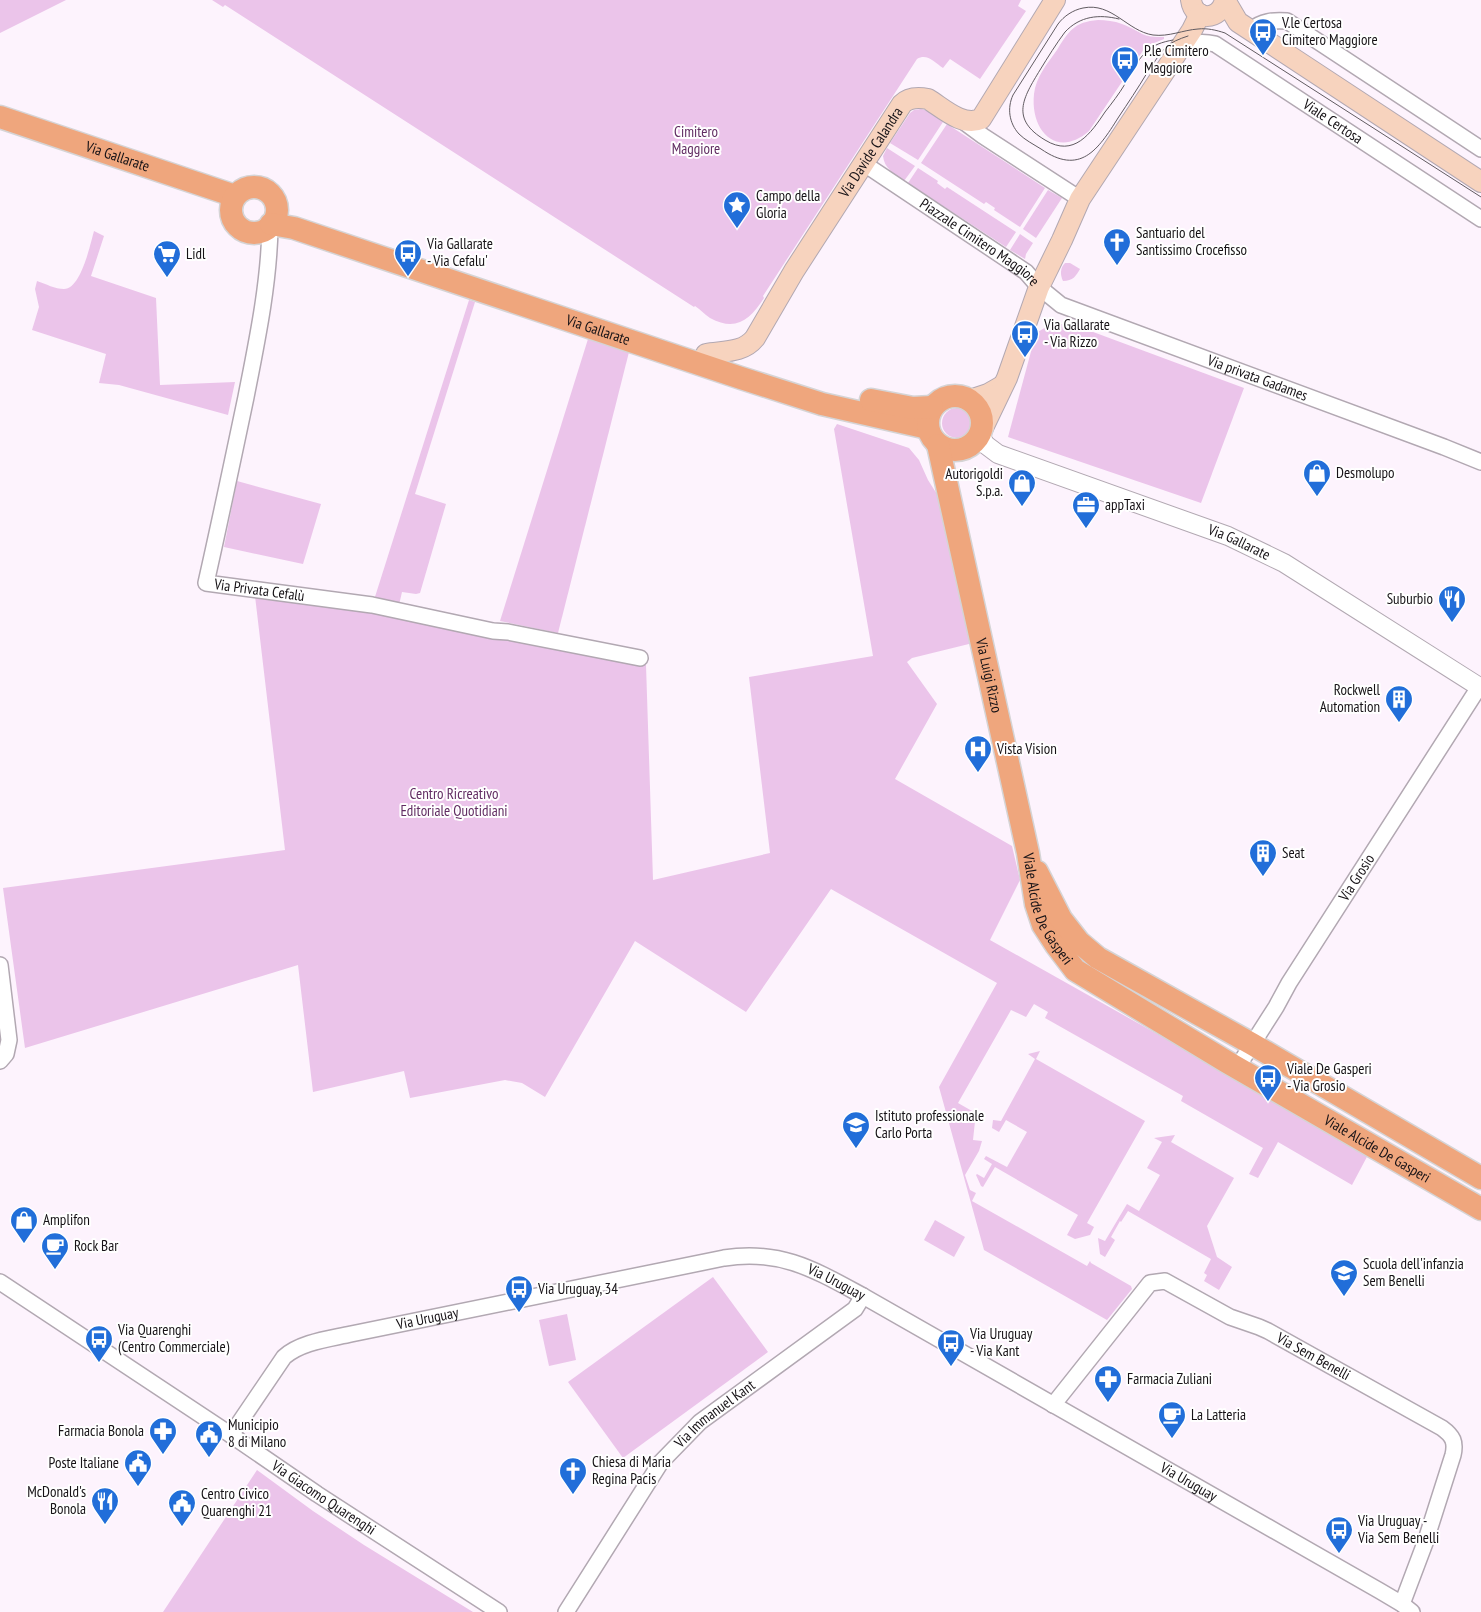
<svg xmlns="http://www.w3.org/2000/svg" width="1481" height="1612" font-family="'PT Sans Narrow',sans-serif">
	<rect width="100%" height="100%" fill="#fdf3fd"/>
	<g fill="#ebc4ea">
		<path d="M0 0H66L0 33Z"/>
		<path d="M212 0H1021L1018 6 1026 11 980 79 950 59 943 68C934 62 927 53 917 59L763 296 764 298C750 320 736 332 710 318 704 314 701 310 695 306L694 307 225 5 223 7Z"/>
		<path d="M1098 20C1106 20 1114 21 1122 24 1141 31 1141 38 1164 37V39L1149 45 1144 49 1089 131C1057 159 1030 131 1034 94 1036 77 1047 64 1057 50 1069 31 1074 22 1098 20Z"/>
		<path d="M921 109 928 111 943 122 918 160 890 143 910 113 914 110Z"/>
		<path d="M947 124 1045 188 1020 227 994 210 995 208 986 202 984 204 921 163Z"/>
		<path d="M887 148 915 166 904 181C895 175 884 168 883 156Z"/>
		<path d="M918 168 938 181 937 183 945 189 947 187 1016 232 1006 247 908 183Z"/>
		<path d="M1048 190 1062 198 1036 238 1023 229Z"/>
		<path d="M94 231 104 236 91 276 156 298 160 385 235 382 228 415 119 385 99 383 106 354 32 330 39 307 35 289 37 281C46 284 55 289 64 289 81 289 90 245 94 231Z"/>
		<path d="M1020 234 1033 243 1026 254 1025 259 1010 250Z"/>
		<path d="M1065 263H1070L1080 269C1076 276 1073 281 1063 281 1060 275 1060 268 1065 263Z"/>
		<path d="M469 300 475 302 415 494 446 504 420 593 416 594 402 592 399 605 374 600Z"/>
		<path d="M1053 323 1077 326 1244 388 1201 503 1008 437 1036 333Z"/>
		<path d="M588 339 629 352 558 633 500 621Z"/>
		<circle cx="957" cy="423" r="15"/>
		<path d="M837 424 909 448 919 460 928 480 942 502 973 643 912 658 907 662 937 704 895 779 1012 846 1020 880 990 940 1369 1153 1352 1185 1278 1142 1258 1178 1249 1174 1263 1148 1181 1101 1183 1096 1045 1018 1048 1012 1034 1004 1026 1017 1011 1010 958 1103 972 1111 976 1112 973 1140 982 1141 979 1151 965 1175 970 1190 976 1193 972 1201 1087 1266 1090 1261 1091 1263 1131 1286 1132 1289 1107 1320 984 1250 939 1087 997 983 831 889 746 1012 635 941 545 1097 522 1083 505 1080 410 1098 404 1071 313 1092 298 965 25 1048 3 888 285 850 255 596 369 610 646 665 653 880 770 853 749 677 873 656 834 429Z"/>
		<path d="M237 481 321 504 303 564 224 547Z"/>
		<path d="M1040 1051 1036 1059 1145 1121 1087 1223 1094 1227 1090 1235 1075 1239 1067 1235 1078 1215 995 1167 983 1187 981 1186 976 1175 977 1174 984 1178 992 1164 984 1159 986 1156 1007 1167 1027 1132 1006 1120 999 1132 992 1128 993 1120 1001 1121 1035 1059 1028 1054Z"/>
		<path d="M1175 1135 1171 1142 1234 1178 1207 1226 1217 1257 1232 1267 1219 1290 1204 1281 1207 1275 1204 1273 1211 1259 1128 1211 1121 1222 1120 1221 1111 1237 1115 1240 1105 1257 1100 1254 1098 1238 1105 1241 1127 1204 1139 1211 1160 1175 1147 1168 1162 1142 1154 1138Z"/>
		<path d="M935 1220 965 1237 954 1257 924 1240Z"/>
		<path d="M713 1277 768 1352 623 1458 568 1382Z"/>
		<path d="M567 1314 576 1360 549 1366 539 1320Z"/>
		<path d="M257 1470 313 1511 364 1545 473 1612H163Z"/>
	</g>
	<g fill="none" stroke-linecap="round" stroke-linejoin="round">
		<g stroke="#b2a8b2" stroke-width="18">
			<g id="minor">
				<path d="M1251 30C1262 21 1273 20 1287 21L1481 149"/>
				<path id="s1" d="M1179 48C1191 42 1202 41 1215 44L1481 219"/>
				<path d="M960 119 983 136 1080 199"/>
				<path id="s2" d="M863 163 1026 272 1039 287 1061 305 1444 447 1481 462"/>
				<path id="s3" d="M270 227C269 284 257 341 246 397 233 459 220 521 206 583L372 605 493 631 508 632 640 658"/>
				<path d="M0 965 9 1040 6 1054 0 1061"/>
				<path id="s4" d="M1237 1068 1276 1007 1289 983 1479 687"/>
				<path id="s5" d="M0 1282 231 1435 317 1494 499 1612"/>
				<path id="s6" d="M1053 1405 1150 1283 1165 1281 1230 1317 1259 1327 1268 1331 1442 1428C1453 1436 1456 1442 1453 1455L1425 1543 1402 1604"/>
				<path id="s7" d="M231 1435 284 1357C301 1342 329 1339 351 1334L724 1258C781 1249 815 1270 863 1296L1380 1591 1402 1604 1412 1612"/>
				<path id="s8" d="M566 1612 661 1462 700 1422 855 1309 863 1296"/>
			</g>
		</g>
		<g stroke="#b2a8b2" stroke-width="20">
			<g id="tertiary">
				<path id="s9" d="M979 435 986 445 998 454 1228 536 1284 563 1481 688"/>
			</g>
		</g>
		<g stroke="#b2a8b2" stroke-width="22">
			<g id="secondary">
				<path d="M1191 0C1194 22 1220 21 1225 0"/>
				<path d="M1225 0 1238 22 1481 182"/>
				<path id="s10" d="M706 354C724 351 743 353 755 338L794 271 902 104C909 97 918 97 928 99 943 108 962 127 981 119L1055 0"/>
				<path d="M970 400 988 394 1002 386"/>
				<path d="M982 430 1007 378 1039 287 1062 240 1080 199 1192 30 1200 14"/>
			</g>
		</g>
		<g stroke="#d5d4d5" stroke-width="25">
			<g id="primary">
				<path id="s11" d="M0 117 235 196"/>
				<circle cx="254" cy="210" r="23"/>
				<path id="s12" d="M271 224 294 228 741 378 822 404 928 428"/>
				<circle cx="955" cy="423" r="27"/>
				<path d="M871 400 913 408 932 407"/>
				<path id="s13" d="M938 445 1028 853 1036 904 1043 925 1056 945 1075 970 1227 1062 1481 1209"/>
				<path d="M1037 872 1061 919 1079 942 1098 958 1252 1044 1481 1178"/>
			</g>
		</g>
		<use href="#minor" stroke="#fff" stroke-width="15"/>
		<use href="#tertiary" stroke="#fff" stroke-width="18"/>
		<use href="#secondary" stroke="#f7d3be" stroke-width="20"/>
		<use href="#primary" stroke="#efa67d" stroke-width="22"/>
		<g stroke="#615b61" stroke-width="1">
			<path d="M1119 19C1099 14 1080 16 1065 32 1056 44 1048 57 1040 70 1023 98 1010 119 1045 140 1074 158 1091 133 1105 112 1112 103 1119 94 1125 84 1132 74 1136 61 1146 52 1153 45 1162 42 1173 40"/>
			<path d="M1188 36C1179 39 1171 42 1165 48 1158 55 1153 65 1147 73 1138 88 1128 103 1118 118 1098 150 1080 176 1041 149 1033 144 1025 140 1019 134 1009 123 1007 108 1013 95L1058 24C1064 16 1073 10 1083 8 1112 2 1127 31 1153 35 1169 37 1183 30 1198 29 1207 28 1216 30 1225 33L1481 197"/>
		</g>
	</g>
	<defs>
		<g id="bus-pin" transform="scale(1.4375)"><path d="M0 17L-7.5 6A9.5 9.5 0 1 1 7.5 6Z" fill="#216ed9" stroke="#fff"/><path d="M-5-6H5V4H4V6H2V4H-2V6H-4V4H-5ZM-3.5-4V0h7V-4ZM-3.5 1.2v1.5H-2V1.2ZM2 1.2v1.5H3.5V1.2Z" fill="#fff"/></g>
		<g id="sight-pin" transform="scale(1.4375)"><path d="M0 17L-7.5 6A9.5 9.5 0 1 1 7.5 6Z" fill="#216ed9" stroke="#fff"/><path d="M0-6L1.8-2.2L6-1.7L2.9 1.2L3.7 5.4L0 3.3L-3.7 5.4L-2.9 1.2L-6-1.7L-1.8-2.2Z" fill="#fff"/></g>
		<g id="church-pin" transform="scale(1.4375)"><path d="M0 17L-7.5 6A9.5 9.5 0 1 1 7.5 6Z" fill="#216ed9" stroke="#fff"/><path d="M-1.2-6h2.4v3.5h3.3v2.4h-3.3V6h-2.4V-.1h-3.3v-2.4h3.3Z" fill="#fff"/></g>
		<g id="supermarket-pin" transform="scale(1.4375)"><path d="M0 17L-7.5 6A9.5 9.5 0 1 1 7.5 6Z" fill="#216ed9" stroke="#fff"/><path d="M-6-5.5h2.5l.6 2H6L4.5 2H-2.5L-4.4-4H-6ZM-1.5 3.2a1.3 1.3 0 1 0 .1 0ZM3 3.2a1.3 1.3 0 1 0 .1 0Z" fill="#fff"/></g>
		<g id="shop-pin" transform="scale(1.4375)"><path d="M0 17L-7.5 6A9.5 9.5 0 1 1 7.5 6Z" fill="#216ed9" stroke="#fff"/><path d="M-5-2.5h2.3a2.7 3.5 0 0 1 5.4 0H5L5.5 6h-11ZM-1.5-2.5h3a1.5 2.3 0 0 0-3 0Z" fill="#fff"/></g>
		<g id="office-pin" transform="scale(1.4375)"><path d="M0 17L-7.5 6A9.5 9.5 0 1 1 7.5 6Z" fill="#216ed9" stroke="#fff"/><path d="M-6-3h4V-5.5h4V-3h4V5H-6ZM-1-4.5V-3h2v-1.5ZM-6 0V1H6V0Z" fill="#fff"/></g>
		<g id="restaurant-pin" transform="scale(1.4375)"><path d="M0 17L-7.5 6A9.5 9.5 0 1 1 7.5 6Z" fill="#216ed9" stroke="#fff"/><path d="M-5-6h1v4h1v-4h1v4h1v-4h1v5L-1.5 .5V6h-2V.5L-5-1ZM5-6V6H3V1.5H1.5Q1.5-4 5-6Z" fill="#fff"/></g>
		<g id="building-pin" transform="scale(1.4375)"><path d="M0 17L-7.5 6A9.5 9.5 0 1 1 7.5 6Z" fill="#216ed9" stroke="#fff"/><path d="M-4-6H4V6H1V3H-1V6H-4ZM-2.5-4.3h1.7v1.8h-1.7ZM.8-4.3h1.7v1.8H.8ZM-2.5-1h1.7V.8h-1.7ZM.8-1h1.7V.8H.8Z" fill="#fff"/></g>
		<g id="hospital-pin" transform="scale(1.4375)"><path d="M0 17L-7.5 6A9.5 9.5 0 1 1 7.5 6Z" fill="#216ed9" stroke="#fff"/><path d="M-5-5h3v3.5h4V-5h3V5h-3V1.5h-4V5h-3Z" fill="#fff"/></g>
		<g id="school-pin" transform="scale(1.4375)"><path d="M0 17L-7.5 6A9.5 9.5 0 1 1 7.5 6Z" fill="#216ed9" stroke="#fff"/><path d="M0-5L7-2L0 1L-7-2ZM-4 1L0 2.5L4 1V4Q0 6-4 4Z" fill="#fff"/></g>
		<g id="cafe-pin" transform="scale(1.4375)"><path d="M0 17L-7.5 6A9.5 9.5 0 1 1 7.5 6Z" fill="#216ed9" stroke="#fff"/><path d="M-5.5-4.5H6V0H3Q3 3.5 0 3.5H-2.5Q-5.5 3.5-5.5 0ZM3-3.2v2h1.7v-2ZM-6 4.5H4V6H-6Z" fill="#fff"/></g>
		<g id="pharmacy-pin" transform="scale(1.4375)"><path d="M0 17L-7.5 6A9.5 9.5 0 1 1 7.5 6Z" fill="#216ed9" stroke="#fff"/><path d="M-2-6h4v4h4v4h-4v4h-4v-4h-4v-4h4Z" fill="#fff"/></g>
		<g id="civic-pin" transform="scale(1.4375)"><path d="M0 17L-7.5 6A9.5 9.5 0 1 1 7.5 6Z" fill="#216ed9" stroke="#fff"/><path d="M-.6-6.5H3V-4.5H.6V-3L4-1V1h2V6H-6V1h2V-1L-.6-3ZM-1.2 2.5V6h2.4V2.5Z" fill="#fff"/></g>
	</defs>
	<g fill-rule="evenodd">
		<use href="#bus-pin" x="1263" y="32"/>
		<use href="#bus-pin" x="1125" y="60"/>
		<use href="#sight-pin" x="737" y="205"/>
		<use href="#church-pin" x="1117" y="242"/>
		<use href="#bus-pin" x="408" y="253"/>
		<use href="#supermarket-pin" x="167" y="254"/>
		<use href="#bus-pin" x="1025" y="334"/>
		<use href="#shop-pin" x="1317" y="473"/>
		<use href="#shop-pin" x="1022" y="483"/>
		<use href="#office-pin" x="1086" y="505"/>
		<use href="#restaurant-pin" x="1452" y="599"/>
		<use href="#building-pin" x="1399" y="699"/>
		<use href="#hospital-pin" x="978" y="749"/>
		<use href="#building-pin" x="1263" y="853"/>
		<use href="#bus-pin" x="1268" y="1078"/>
		<use href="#school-pin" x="856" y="1125"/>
		<use href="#shop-pin" x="24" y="1220"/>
		<use href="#cafe-pin" x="55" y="1246"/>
		<use href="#school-pin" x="1344" y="1273"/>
		<use href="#bus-pin" x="519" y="1289"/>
		<use href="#bus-pin" x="99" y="1339"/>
		<use href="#bus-pin" x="951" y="1343"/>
		<use href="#pharmacy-pin" x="1108" y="1379"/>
		<use href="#cafe-pin" x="1172" y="1415"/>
		<use href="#pharmacy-pin" x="163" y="1431"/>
		<use href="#civic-pin" x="209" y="1434"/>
		<use href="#civic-pin" x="138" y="1463"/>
		<use href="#church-pin" x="573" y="1471"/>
		<use href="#restaurant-pin" x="105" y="1501"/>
		<use href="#civic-pin" x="182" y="1503"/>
		<use href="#bus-pin" x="1339" y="1530"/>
	</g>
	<g text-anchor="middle" stroke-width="4" stroke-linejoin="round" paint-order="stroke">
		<g font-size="15" fill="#161216" stroke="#fff" text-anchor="start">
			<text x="1282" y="28">V.le Certosa<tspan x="1282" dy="17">Cimitero Maggiore</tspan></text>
			<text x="1144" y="56">P.le Cimitero<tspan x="1144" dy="17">Maggiore</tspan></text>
			<text x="756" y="201">Campo della<tspan x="756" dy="17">Gloria</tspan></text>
			<text x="1136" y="238">Santuario del<tspan x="1136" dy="17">Santissimo Crocefisso</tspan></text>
			<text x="427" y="249">Via Gallarate<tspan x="427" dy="17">- Via Cefalu'</tspan></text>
			<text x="186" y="259">Lidl</text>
			<text x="1044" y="330">Via Gallarate<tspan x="1044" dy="17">- Via Rizzo</tspan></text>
			<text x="1336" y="478">Desmolupo</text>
			<text x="1003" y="479" text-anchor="end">Autorigoldi<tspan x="1003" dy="17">S.p.a.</tspan></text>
			<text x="1105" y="510">appTaxi</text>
			<text x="1433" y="604" text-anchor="end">Suburbio</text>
			<text x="1380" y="695" text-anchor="end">Rockwell<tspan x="1380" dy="17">Automation</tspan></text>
			<text x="997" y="754">Vista Vision</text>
			<text x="1282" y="858">Seat</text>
			<text x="1287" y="1074">Viale De Gasperi<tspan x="1287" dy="17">- Via Grosio</tspan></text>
			<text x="875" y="1121">Istituto professionale<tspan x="875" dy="17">Carlo Porta</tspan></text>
			<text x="43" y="1225">Amplifon</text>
			<text x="74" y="1251">Rock Bar</text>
			<text x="1363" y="1269">Scuola dell'infanzia<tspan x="1363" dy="17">Sem Benelli</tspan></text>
			<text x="538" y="1294">Via Uruguay, 34</text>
			<text x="118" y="1335">Via Quarenghi<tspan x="118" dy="17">(Centro Commerciale)</tspan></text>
			<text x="970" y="1339">Via Uruguay<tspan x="970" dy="17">- Via Kant</tspan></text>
			<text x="1127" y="1384">Farmacia Zuliani</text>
			<text x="1191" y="1420">La Latteria</text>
			<text x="228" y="1430">Municipio<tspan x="228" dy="17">8 di Milano</tspan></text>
			<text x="144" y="1436" text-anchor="end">Farmacia Bonola</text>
			<text x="592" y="1467">Chiesa di Maria<tspan x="592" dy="17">Regina Pacis</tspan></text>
			<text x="119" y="1468" text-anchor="end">Poste Italiane</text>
			<text x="86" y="1497" text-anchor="end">McDonald's<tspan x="86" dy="17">Bonola</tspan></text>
			<text x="201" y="1499">Centro Civico<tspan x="201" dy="17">Quarenghi 21</tspan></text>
			<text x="1358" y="1526">Via Uruguay -<tspan x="1358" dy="17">Via Sem Benelli</tspan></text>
		</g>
		<g font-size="15" fill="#161216" stroke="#fff">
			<text dy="5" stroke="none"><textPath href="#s1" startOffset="178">Viale Certosa</textPath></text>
			<text dy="5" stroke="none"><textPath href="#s10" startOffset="272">Via Davide Calandra</textPath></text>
			<text dy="5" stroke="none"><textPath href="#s11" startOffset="124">Via Gallarate</textPath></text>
			<text dy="5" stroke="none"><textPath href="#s2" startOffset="141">Piazzale Cimitero Maggiore</textPath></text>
			<text dy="5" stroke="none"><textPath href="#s12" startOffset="344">Via Gallarate</textPath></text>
			<text dy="5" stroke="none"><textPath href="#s2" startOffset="454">Via privata Gadames</textPath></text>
			<text dy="5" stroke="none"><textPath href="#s9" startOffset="284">Via Gallarate</textPath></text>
			<text dy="5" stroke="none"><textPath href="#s3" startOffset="416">Via Privata Cefalù</textPath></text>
			<text dy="5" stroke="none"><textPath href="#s13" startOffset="236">Via Luigi Rizzo</textPath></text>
			<text dy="5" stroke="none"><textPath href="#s4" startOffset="225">Via Grosio</textPath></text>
			<text dy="5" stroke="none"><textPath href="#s13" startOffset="478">Viale Alcide De Gasperi</textPath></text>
			<text dy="5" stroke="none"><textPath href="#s13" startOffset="898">Viale Alcide De Gasperi</textPath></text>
			<text dy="5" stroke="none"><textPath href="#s7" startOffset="664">Via Uruguay</textPath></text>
			<text dy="5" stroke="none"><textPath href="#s7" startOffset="244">Via Uruguay</textPath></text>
			<text dy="5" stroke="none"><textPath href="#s6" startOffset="338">Via Sem Benelli</textPath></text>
			<text dy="5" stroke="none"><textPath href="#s8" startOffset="250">Via Immanuel Kant</textPath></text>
			<text dy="5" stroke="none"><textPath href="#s7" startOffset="1069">Via Uruguay</textPath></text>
			<text dy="5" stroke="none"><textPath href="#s5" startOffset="389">Via Giacomo Quarenghi</textPath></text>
		</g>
		<g font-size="15" fill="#612c62" stroke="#fff">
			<text x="696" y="137">Cimitero<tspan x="696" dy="17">Maggiore</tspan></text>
			<text x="454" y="799">Centro Ricreativo<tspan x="454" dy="17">Editoriale Quotidiani</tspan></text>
		</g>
	</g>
</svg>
